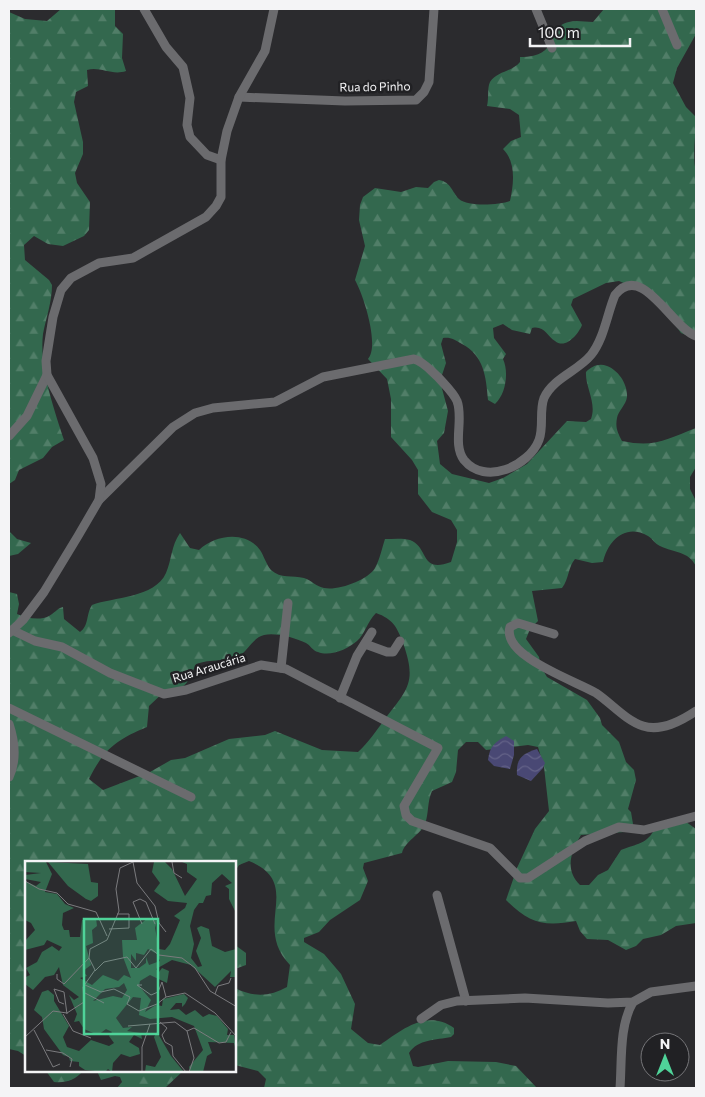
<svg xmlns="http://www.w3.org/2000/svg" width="705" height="1097" font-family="Commissioner,sans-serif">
	<defs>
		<pattern id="forest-firs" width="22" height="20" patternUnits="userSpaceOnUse" patternTransform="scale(1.25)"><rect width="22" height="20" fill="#33684e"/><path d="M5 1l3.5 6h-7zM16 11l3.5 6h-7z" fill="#517e68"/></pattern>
		<pattern id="water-waves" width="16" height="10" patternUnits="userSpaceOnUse" patternTransform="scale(1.25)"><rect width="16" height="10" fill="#494874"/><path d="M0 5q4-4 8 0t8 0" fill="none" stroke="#646388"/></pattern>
	</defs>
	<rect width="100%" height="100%" fill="#2b2b2e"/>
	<g fill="url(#forest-firs)" fill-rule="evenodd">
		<path d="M61 9H115V26L123 34 122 58 126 71C112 76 100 66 87 70L88 86 76 92 74 102 83 142V154L75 173 77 183 90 202 89 230 84 236 63 246 48 244 34 236 24 245 25 260 49 280 52 285C52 302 46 318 43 334 39 367 54 409 64 440L52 447 43 458 19 470 15 480 9 484V12L25 19 47 21Z"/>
		<path d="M604 9H694L696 11V34L677 68 673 83 686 107 696 117C696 135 692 156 696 172V339L681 333 663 308 637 289 619 281 606 283 573 299 571 305 582 325C579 333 566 350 555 341 547 336 544 325 532 328L530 334 512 330 503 324 493 328 494 338 506 354 503 359C509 372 506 394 495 404L488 400C486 376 484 356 462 344 455 340 451 337 443 338L441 344 446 363 440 381 448 411 444 433 437 441 440 464 452 474 489 483 503 478 527 464 567 421 586 422 591 419C597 403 585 387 586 372 592 366 599 363 607 366 618 370 628 384 627 397 626 405 618 411 617 418 615 428 618 433 622 441 655 448 667 439 696 428V467L690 477V489L696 501V566C688 551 675 553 660 546 655 544 653 539 648 536 626 523 608 540 603 562L592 563 575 559C568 567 569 579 562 588L532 591 538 621 530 629 526 639 539 657 541 667 547 677 587 700 600 718 602 725 619 742 626 762 634 770 636 780 628 809 631 812 633 824 625 832 581 835C570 853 565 870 580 885H589L598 875 608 870 621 850C636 844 648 844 655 828L682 819 696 829V923L676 926 661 935 643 939 636 946 626 950 608 940 587 939 580 931 576 921C543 927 529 923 506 900L517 868 535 829 549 811 544 767 538 747 528 745 486 750 478 742H466L458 750 456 772 452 782 432 791C427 802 429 813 425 824 420 835 405 841 402 853L364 863 363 868 368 881 360 900 330 920 319 932 304 938V942L324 954 341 974 355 1004 351 1029 368 1043 380 1045C403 1029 427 1009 454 1028V1034L451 1037C436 1040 418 1039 409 1053L413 1066 418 1067 448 1061 496 1062 516 1066 537 1088H264L266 1079 258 1071 235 1065V988C252 997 270 997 287 987L290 965C251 925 305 884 249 861L239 865 235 871V862H26V1056L18 1051 9 1049V592L17 594 19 604 17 614C26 618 40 621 49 616 55 613 56 609 63 607L64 619 80 632C89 626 86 614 92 605 113 597 155 598 166 573 172 559 171 546 180 533L190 548 199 550C215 535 245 530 260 550 264 556 266 564 271 570 281 579 292 575 304 578 311 580 317 587 324 588 338 591 368 580 375 568 380 559 382 548 385 539 393 539 403 538 410 540 429 547 420 574 451 562L457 542V530L451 520 432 512 418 494V470L412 460 391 437V399L387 379 368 359C380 345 363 294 355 280L365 246 359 220 360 205 363 197 375 188 401 192 416 187 428 188 434 182 439 180C451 182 452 192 459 199 468 207 499 205 510 201 514 183 516 162 503 149L511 141 521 137 519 115 510 109 487 106C489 99 487 88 490 82 497 71 512 72 520 62V57C563 57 544 27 569 22 576 20 585 22 593 22ZM376 613C393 619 397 627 403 643 417 682 408 689 385 719 376 731 369 742 358 752L322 750 275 731 265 735 229 739 185 758 171 760 150 772 103 790 89 779C104 749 116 740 147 727L149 706 166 690C187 690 188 682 196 664 210 659 228 661 237 657 248 652 252 638 264 635 275 632 296 638 306 643 310 645 313 651 318 652 330 657 348 649 357 641 365 634 367 622 376 613Z"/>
		<path d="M9 531 17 539 31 543 18 554 9 556Z"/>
		<path d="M235 945 246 953V965L235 969Z"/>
		<path d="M46 1071H83C75 1080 67 1083 54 1082Z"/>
		<path d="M97 1071H183L165 1088H117L122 1082 120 1077 115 1076 101 1080Z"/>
	</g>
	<g fill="url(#water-waves)">
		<path d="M506 736 514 741V755L510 769 494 766 488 760C490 746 494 743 506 736Z"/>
		<path d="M537 749 545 763 543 768 531 781 517 775C516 758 522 754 537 749Z"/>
	</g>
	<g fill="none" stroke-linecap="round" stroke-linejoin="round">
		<g stroke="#6b6b6e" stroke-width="9">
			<path d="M144 9 166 47 183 67 190 98 187 125 190 137 207 155 221 160"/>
			<path d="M536 9 552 48"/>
			<path d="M662 9 677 45"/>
			<path d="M239 97 345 101 416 100 424 92 429 82 434 9"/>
			<path d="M9 436 27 416 47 375"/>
			<path d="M99 500 173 427 195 413 213 408 275 402 323 377 414 359C424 362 430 370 438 377 444 384 453 392 457 401 464 419 452 444 464 460 485 486 529 466 539 440 544 427 539 411 544 398 553 378 578 371 591 355 604 339 607 314 615 295 642 261 671 327 696 336"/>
			<path d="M12 630 35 641 62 647 110 673 164 694 186 690 261 665 286 669 438 748 404 806 406 815 412 821 490 848 520 878H528L585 841 619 827 644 830 696 816"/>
			<path d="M9 633 23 620 44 592 78 536 99 500 101 484 93 458 47 375 46 361 53 317 61 290 71 278 99 263 133 258 206 217 216 206 221 197V160L227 131 239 97 265 51 274 9"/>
			<path d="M554 634 518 623 510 627C501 656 576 681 596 693 611 703 625 720 643 726 661 732 681 721 696 711"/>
			<path d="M365 644 387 652H393L400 641"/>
			<path d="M281 668 288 603"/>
			<path d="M340 698 357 656 372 632"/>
			<path d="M9 708 191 797"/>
			<path d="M9 724C15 742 17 760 9 777"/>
			<path d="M437 895 466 1001"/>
			<path d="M421 1019 441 1005 457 1001 525 998 608 1003 633 1002 651 992 696 986"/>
			<path d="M620 1088C622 1061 619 1026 633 1002"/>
		</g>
	</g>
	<g text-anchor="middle" stroke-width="5" stroke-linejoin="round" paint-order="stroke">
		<g font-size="12" fill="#f4f4f6" stroke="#212124">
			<text transform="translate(375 87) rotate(-1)" y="4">Rua do Pinho</text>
			<text transform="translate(209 668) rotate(-17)" y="4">Rua Araucária</text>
		</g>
	</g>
	<g transform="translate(25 861)">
		<rect width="211" height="211" fill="#2b2b2e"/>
		<path d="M0 1H21L27 13 20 31 32 33 40 43 49 47 38 52 37 64 39 69H44L45 76H55L57 59 71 57 72 65 67 69 68 82 61 85 66 104 58 110 62 115 55 117 67 124 78 114 93 120 99 114 106 117 98 96 97 79H112L110 67 123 57 132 60 130 67 134 88 140 89 145 83 155 59 149 55 160 47 162 42 143 40 129 30 135 22 127 11 129 1H140L147 8 160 35 172 18 162 11V3L157 1H211V52L204 38V28L200 25 207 22 197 13 187 22 186 34 181 35 178 42H174L169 49 165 65 169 83 166 97 173 106 177 105 171 90 176 77 172 67 176 65 184 68 187 85 200 91 211 88V116H205L206 110 190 126 166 104 147 99 131 108 134 111 137 107 144 110 142 122 125 114 115 120 114 125 126 139 120 151 131 144 137 145 138 138 159 133 163 137 160 143 157 146V142H151L145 149 154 148 161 154 170 149 178 156 184 153 192 155 203 168 202 174H209L211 190 209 182 183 181 187 192 182 195 178 211H165L164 206 178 189 169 165 147 156 125 158 114 154 116 137 108 136 91 157 98 167 107 166 102 170 116 172 117 178 109 174 104 181 114 187 115 193 105 196 96 193 88 202 87 211 83 208 80 211 60 209 54 205V201L45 200 44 196 38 194 19 168 17 156 9 149 17 131 23 129 29 134V140L44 165 38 176 42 186 54 190 66 179 84 185 89 182 84 175 87 171 81 168 73 174 59 168 54 160 49 161 52 153 44 134 49 139 54 136 38 124 34 106 29 114 20 116 8 129 0 123 1 116 5 114 1 107 12 101 17 91 27 85 34 90 37 86 22 79 19 84 0 89V80L10 69 6 62 0 59V20L11 25 16 21 0 18V14L16 12 0 11ZM123 88 132 93 135 100 124 104 121 96V102L114 107H106V93L111 100V92L119 94ZM99 122 102 129 97 137 88 135 68 140 80 128 94 126ZM23 1 63 3 66 21 73 22V35L66 40 61 38 43 25ZM132 171 146 195 159 211H120L121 204 130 206 136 196 129 176Z" fill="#33684e" fill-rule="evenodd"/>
		<path fill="none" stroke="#7b7b7e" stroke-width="1" d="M108 1 112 22 130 45 134 62 141 71M147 1 149 12 157 17M0 20 14 28 32 32 43 43 71 51 82 75M121 41 130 63M117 63 108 41 115 38 121 41M84 68 104 67V53H92M70 110 79 101 102 96 111 107 126 88 134 94 157 97 170 107 185 130 212 146M32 113V118L39 123 64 97M60 124 76 131 89 128 105 136 102 143 114 150 132 143 141 136M117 124H112L126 134 133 131 137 121 141 136 160 132 190 152 212 176M60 132 79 142M190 133 193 125 204 122 206 117M39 143 34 141 29 128 39 131 42 153M38 153 48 170 66 177M135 161 142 167 137 174 140 181 147 185 148 195 161 211M103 165 150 161 162 170 169 167 194 182 201 181 206 171M9 169 28 206 35 203M162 170 169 197 164 211M0 176 28 150 42 152 59 141 58 126 70 109 64 97 65 88 82 79 94 50 91 28 95 7 108 1M21 189 38 192 47 198 45 206M117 211V186L125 163"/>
		<path fill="#4fd399" fill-opacity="0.15" stroke="#4fd399" stroke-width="2.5" d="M59 58H133V173H59Z"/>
		<rect width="211" height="211" fill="none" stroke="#f4f4f6" stroke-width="2.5"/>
	</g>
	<rect width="705" height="1097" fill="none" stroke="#f4f4f6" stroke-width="20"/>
	<g transform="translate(665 1057)"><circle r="24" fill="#212124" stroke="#757578"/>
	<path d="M0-4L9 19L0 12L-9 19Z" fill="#4fd399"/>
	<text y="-8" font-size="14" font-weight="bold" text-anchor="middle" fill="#f4f4f6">N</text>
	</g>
	<path d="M530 38v8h100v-8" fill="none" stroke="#f4f4f6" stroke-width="2.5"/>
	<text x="538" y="38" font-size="15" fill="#f4f4f6" stroke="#212124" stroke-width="4" paint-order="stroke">100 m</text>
</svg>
